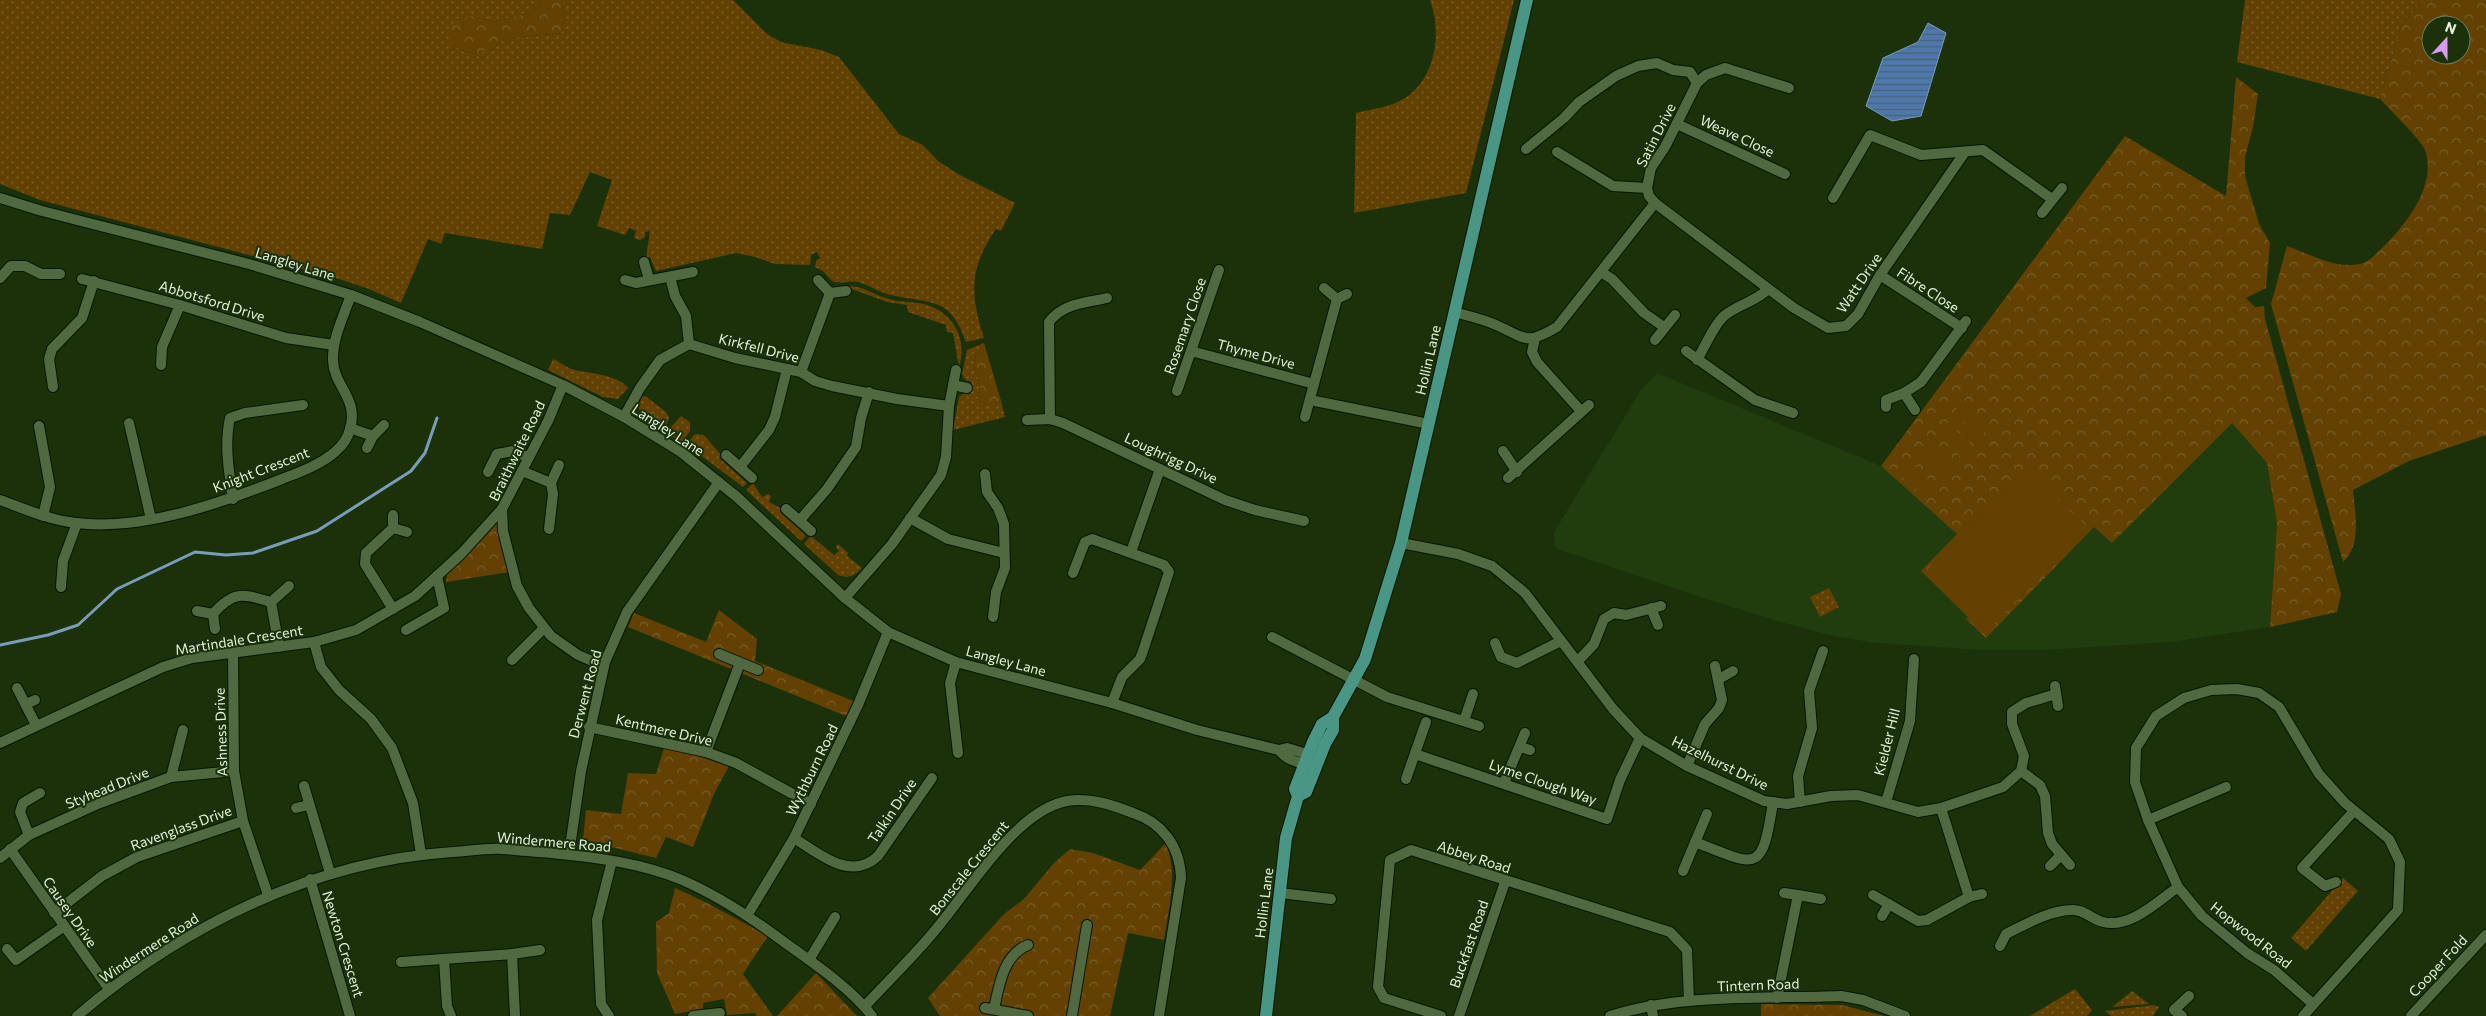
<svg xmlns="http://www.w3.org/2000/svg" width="2486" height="1016" font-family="Commissioner,sans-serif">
	<defs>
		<pattern id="grass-dots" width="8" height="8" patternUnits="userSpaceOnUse" patternTransform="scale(1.25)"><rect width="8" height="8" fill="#634103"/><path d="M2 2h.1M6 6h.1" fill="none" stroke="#795d27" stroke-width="1.8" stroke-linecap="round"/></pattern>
		<pattern id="forest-crowns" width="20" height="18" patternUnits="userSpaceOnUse" patternTransform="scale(1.25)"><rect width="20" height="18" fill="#634103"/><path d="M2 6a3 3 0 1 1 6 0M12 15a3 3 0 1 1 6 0" fill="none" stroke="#795d27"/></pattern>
		<pattern id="water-rules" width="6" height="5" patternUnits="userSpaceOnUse" patternTransform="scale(1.25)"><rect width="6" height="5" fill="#4e77aa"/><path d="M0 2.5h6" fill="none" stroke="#4a627b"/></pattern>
	</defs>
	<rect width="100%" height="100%" fill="#1a3109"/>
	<path fill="#213c0d" d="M2125 136 2232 422 2267 463 2277 523 2270 627 2171 642 2045 650H1983L1876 643 1833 636 1784 623 1700 597 1558 549 1555 546 1554 532 1641 390 1657 373 1881 466Z"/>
	<g fill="url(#grass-dots)">
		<path d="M0 0H543L533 12 495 22 473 16 454 48 474 54 494 49 500 39 562 33 565 15 562 0H733L767 34 781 42 821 50 839 57 899 134 923 145 938 161 958 174 1015 203 1001 231 996 229C969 268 970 294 984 338L966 342C949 293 928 305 887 294 877 291 869 285 858 282 849 280 840 285 832 281L823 271 815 267 816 261 820 258 817 252 811 255 810 265 775 264 755 257 736 253 656 271 650 257 646 258 650 231 645 232V237L640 240 634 238 636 231 629 228 625 235 597 226 612 180 590 172 570 215 550 213 542 249 445 233 441 244 428 239 401 303 369 289 336 278 40 200 0 184Z"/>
		<path d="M1430 0H1514L1466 193 1354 213 1356 113C1371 109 1392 107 1405 98 1436 78 1442 33 1430 0Z"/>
		<path d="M2245 0H2425L2402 23 2380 99 2237 62Z"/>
		<path d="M849 286C864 286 875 296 889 299 901 303 915 301 927 305 954 313 968 341 959 367L953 333 947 332 946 325 908 312 907 305 887 302 849 288Z"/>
		<path d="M984 343 986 350 976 355 973 367 980 382 978 401 986 405 1001 401 1005 417 953 430 959 397 962 394H970L972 382 966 380 962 375 967 350Z"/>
		<path d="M553 359C560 362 568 369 575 370 591 374 617 374 628 388L618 399 603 397 548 370Z"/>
		<path d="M645 396 666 412 669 418 666 426 670 428 681 416 690 422V431L685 438 688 442 695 434 704 435 721 455 719 458 747 483 743 487 695 451 642 417 638 406 642 397Z"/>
		<path d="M753 483 762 497 768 494 771 496 769 502 782 509 780 512 806 536 801 541 746 490Z"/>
		<path d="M811 536 834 555 839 551 836 547 838 544 848 553 847 556 862 568C855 576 849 579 838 575L804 544Z"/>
		<path d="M1829 588 1839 607 1820 617 1810 597Z"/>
		<path d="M2343 878 2358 891 2306 951 2291 938Z"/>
		<path d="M2075 989 2092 1010 2087 1016H2030Z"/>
		<path d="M2132 991 2149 1004 2112 1007Z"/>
		<path d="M2153 1005 2159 1007 2153 1016H2111L2105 1011Z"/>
	</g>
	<g fill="url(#forest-crowns)" fill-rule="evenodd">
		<path d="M543 0H562L565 15 562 33 500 39 494 49 475 54 454 48 448 34 455 21 473 16 495 22 533 12Z"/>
		<path d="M2425 0H2486V435L2409 461 2353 490C2355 513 2362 545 2343 562L2271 304 2287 246C2310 254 2338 271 2363 263 2371 260 2378 252 2384 246 2407 223 2437 185 2425 150 2421 140 2389 109 2380 99L2402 23ZM2431 25H2461V55H2431Z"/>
		<path d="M2236 77 2258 94 2253 127 2245 157V176L2259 224 2270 243 2266 288 2246 298 2255 307 2264 306 2265 319 2341 594 2337 612 2270 627 2277 523 2267 463 2232 423 2112 543 2094 527 1986 638 1966 619 1968 617 1921 571 1957 534 1881 466 2125 136 2226 196Z"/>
		<path d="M986 350 1001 401 986 405 978 401 980 382 973 367 976 355Z"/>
		<path d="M500 522 509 572 446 582 448 570 493 523Z"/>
		<path d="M719 610 757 639 755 661 853 701 846 716 628 627 634 613 706 642Z"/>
		<path d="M665 745 729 766 714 794 693 847 666 837 656 858 583 840 586 810 621 814 628 773 656 774Z"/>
		<path d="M1166 843C1178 874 1169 907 1164 940L1128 933 1110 1016H940L928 998 1004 914 1024 899 1054 863 1070 849 1093 853 1140 870Z"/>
		<path d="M675 888 707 903 768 936 743 974 773 1016H757L755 1013 727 1015 724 999 703 1003V1009L675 1014 657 973 656 922 669 913Z"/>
		<path d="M816 973 857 1016H777Z"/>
		<path d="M1761 1004 1842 1005 1884 1016H1761Z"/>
	</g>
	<g fill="#634103">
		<path d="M1964 400 1991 425 1980 437 1954 412Z"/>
		<path d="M1945 421 1972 445 1961 457 1935 432Z"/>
		<path d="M1927 441 1954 466 1943 477 1916 452Z"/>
		<path d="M1909 461 1935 486 1924 497 1898 472Z"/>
		<path d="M2026 468 2088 528 1989 629 1927 570Z"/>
	</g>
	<path fill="url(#water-rules)" stroke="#7b9cb9" d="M1928 23 1946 33 1921 116 1892 121 1866 106 1883 58 1918 42Z"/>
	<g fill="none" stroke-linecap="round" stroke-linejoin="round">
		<path stroke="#7b9cb9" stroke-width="3" d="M0 645 48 635 78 625 117 589 195 552 226 555 253 553 317 531 411 471 425 453 437 418"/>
		<g stroke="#071700" stroke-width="12">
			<g id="minor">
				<path d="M1677 124 1785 174"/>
				<path d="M1526 149 1564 118 1579 102 1616 76 1638 66 1657 63 1673 70 1690 72 1697 83"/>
				<path d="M1557 152 1613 186 1647 188"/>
				<path d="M0 198 42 211 249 264 351 295 420 322 563 385 624 417 681 452 737 497 845 598 888 632 956 662 1112 703 1197 730 1279 750"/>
				<path d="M1833 198 1870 135 1921 155 1983 150 2052 199"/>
				<path d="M1655 203 1794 308 1828 328 1846 326 1858 314 1880 275 1965 152"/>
				<path d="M2042 213 2062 188"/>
				<path d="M644 262 649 279"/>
				<path d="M1601 272 1612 279 1644 313 1664 327"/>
				<path d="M1880 275 1962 328"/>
				<path d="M670 277 675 296 686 316 689 344"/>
				<path d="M0 278 11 266H25L41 274H60"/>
				<path d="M82 279 180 305 286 338 334 345"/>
				<path d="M625 280 636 283 693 272"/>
				<path d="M818 280 830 293 846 291"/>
				<path d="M1324 288 1337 299"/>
				<path d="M1454 312C1468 316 1483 319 1496 325 1526 338 1525 346 1557 327L1655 203 1649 196 1647 188 1651 168 1665 147 1697 83 1706 75 1725 68 1789 88"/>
				<path d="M1535 338 1532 352 1537 362 1580 410"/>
				<path d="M1655 340 1675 315"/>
				<path d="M1191 351 1314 384"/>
				<path d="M1686 351 1755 400 1793 413"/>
				<path d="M1697 360C1705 347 1713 326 1724 316 1738 304 1756 302 1768 289"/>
				<path d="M161 365 162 347 180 305"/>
				<path d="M801 372 830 293"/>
				<path d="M563 385 548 421 502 509 503 531 517 586 529 608 551 636 578 655 604 666"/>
				<path d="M953 385 967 388"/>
				<path d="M53 387 49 359 52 349 82 318 94 281"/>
				<path d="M1177 391 1219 270"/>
				<path d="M1904 393 1915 410"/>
				<path d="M1310 400 1429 424"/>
				<path d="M1886 407V400L1904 393 1921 382 1966 321"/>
				<path d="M624 417 640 388 660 360 689 344 735 358 801 372 815 381 832 386 897 399 949 406"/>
				<path d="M1305 417 1337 299 1347 294"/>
				<path d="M1050 419 1049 322C1063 303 1086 303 1107 298"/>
				<path d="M1027 420 1050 419 1063 423 1225 500 1255 510 1304 521"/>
				<path d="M129 423 151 519"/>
				<path d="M39 426 50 487 43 516"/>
				<path d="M350 428 373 436"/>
				<path d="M367 448 373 436 384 425"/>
				<path d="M1503 451 1517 472"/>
				<path d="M726 455 752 478"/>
				<path d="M740 467 769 430 775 417 787 369"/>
				<path d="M522 471 551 483 559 465"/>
				<path d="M488 472 497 454 513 451 528 457"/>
				<path d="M985 474 987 492 998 508 1004 524 1005 568 996 592 993 617"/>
				<path d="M1508 478 1589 405"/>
				<path d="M233 499C229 472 224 445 230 418L245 413 303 405"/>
				<path d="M0 500C25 509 49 520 76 523 143 531 221 503 282 479 300 472 322 464 336 451 343 445 348 437 350 429 359 399 334 386 333 361 332 339 344 315 351 295"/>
				<path d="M786 509 811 531"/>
				<path d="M910 518 948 539 1004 553"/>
				<path d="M800 520 827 489 856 447 861 418 869 392"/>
				<path d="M393 528 407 532"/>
				<path d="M549 529 553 494 551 483"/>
				<path d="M1401 543 1458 554 1492 566 1525 593 1613 709 1640 738 1687 766 1764 801 1787 804 1831 796 1858 795 1918 812 1941 808 2003 787 2021 771 2024 756 2012 724V712L2026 703 2056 694"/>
				<path d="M1131 552 1160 469"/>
				<path d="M1073 573 1085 542 1092 539 1164 565 1169 572 1143 651 1140 659 1122 677 1112 703"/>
				<path d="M61 587 63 561 77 523"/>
				<path d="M845 598 892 544 941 475 946 457 949 406 956 370"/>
				<path d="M271 602 289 586"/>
				<path d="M1651 608 1658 625"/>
				<path d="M393 609 365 564 366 553 393 528V515"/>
				<path d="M197 611 213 614"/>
				<path d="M215 629 213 614C234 590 243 594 271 602L279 647"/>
				<path d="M406 630 444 608 437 576"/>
				<path d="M1272 637 1387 697 1479 726"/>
				<path d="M314 642 321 667 339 690 371 719 392 748 413 803 421 854"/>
				<path d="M1495 643 1501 657 1517 663 1561 641"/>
				<path d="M233 653 234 771 243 821 268 895"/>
				<path d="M719 654 758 670"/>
				<path d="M512 660 544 628"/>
				<path d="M1578 661 1594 644 1604 619 1614 613 1626 615 1661 606"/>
				<path d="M956 662 950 683 958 753"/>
				<path d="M1719 679 1733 671"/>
				<path d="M2055 686 2058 706"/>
				<path d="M17 688 36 725"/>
				<path d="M26 704 35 700"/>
				<path d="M1464 721 1473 694"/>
				<path d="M589 727 706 752 736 763 811 804"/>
				<path d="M0 743 163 667 192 658 314 642 356 630 415 596 461 554 502 509"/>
				<path d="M1520 747 1530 750"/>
				<path d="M1287 748 1307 754 1317 764C1302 764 1288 762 1279 750Z"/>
				<path d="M706 752 740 663"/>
				<path d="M1415 754 1607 819 1620 780 1640 738"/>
				<path d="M1687 766 1705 724 1719 708 1722 700 1715 666"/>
				<path d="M2021 771 2040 785 2045 796 2048 833 2052 844 2070 865"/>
				<path d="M171 777 183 730"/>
				<path d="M1406 779 1426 722"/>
				<path d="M1504 783 1525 733"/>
				<path d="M304 786 330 873"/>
				<path d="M1800 802 1798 776 1812 728 1809 691 1823 651"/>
				<path d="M1886 802 1910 721 1914 659"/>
				<path d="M296 808 309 805"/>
				<path d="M2148 820 2226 787"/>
				<path d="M29 835 20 812 23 803 40 793"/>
				<path d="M794 838C819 854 851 882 878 856L932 778"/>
				<path d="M1695 842C1758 867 1762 874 1773 802"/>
				<path d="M10 849 109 989"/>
				<path d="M569 854 581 771 605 662 627 612 719 482"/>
				<path d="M0 858 29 835 100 803 171 777 234 771"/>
				<path d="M2050 866 2061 855"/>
				<path d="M1683 871 1707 814"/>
				<path d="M310 879 350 1016"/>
				<path d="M2336 882 2325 886 2302 868 2354 811"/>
				<path d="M1280 893 1331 899"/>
				<path d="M1784 893 1798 895"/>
				<path d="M1873 895 1918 921 1927 920 1969 897 1941 808"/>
				<path d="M1969 897 1982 894"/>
				<path d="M54 913 102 876 137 857 243 821"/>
				<path d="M748 914 794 838 858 705 888 632"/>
				<path d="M1882 916 1889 904"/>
				<path d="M2000 946 2006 934C2026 924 2048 911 2071 910 2084 909 2091 919 2103 922 2130 929 2158 901 2178 887"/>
				<path d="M7 949 16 960 63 927"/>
				<path d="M512 954 515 1016"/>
				<path d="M444 959 447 1006 451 1016"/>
				<path d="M809 960 835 917"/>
				<path d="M401 962 512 954 540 950"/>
				<path d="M1777 998 1798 895 1821 899"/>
				<path d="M1651 1005 1653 1016"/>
				<path d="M865 1006C887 982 911 959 932 934 967 894 1014 811 1067 801 1090 797 1112 805 1133 813 1163 823 1180 847 1181 878L1159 1016"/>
				<path d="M985 1008 1028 1016"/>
				<path d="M994 1009C999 986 1003 955 1028 945"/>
				<path d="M77 1016C183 926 313 861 453 852 470 851 486 848 502 849 519 850 535 852 551 853 594 857 642 863 682 880 719 896 752 918 784 942 813 963 851 988 872 1016"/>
				<path d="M609 1016 601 1004 597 920 612 861"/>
				<path d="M693 1016 720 1013"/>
				<path d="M1072 1016 1087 925"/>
				<path d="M1441 1016 1384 998 1378 987 1390 860 1411 850 1670 932 1687 950 1689 1001"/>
				<path d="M1459 1016 1505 882"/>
				<path d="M1610 1016C1683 993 1765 999 1841 996L1863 1000 1905 1016"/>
				<path d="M2182 1016 2174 1010 2189 996"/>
				<path d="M2303 1016 2398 910 2400 862 2389 839 2345 803 2319 774 2279 707 2259 693 2237 689 2211 690 2184 698 2156 716 2136 748 2135 782 2148 820 2178 887 2202 916 2247 953 2274 970 2313 1004"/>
				<path d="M2411 1016 2486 935"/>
			</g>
		</g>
		<g stroke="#071700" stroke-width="14">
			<g id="major">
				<path d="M1298 796 1306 792 1325 744 1333 730V717"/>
				<path d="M1266 1016 1286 838 1298 796 1295 789 1313 742 1322 724 1333 717 1365 659 1401 543 1527 0"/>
			</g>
		</g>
		<use href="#minor" stroke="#506941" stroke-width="10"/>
		<use href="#major" stroke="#499685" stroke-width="12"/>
	</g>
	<g text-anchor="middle" stroke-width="4" stroke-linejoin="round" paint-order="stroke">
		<g font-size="14" fill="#e3f2db" stroke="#1a3109">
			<text transform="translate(1656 135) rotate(-63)" y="5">Satin Drive</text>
			<text transform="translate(1737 136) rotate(25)" y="5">Weave Close</text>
			<text transform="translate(295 264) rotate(17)" y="5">Langley Lane</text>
			<text transform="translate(1859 283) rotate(-56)" y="5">Watt Drive</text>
			<text transform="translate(1928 290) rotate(33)" y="5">Fibre Close</text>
			<text transform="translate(212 301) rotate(17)" y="5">Abbotsford Drive</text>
			<text transform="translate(1185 326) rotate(-71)" y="5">Rosemary Close</text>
			<text transform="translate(759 348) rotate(14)" y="5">Kirkfell Drive</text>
			<text transform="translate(1256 354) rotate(15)" y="5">Thyme Drive</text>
			<text transform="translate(1428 360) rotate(-77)" y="5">Hollin Lane</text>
			<text transform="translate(668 430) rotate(33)" y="5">Langley Lane</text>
			<text transform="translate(517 451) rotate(-64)" y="5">Braithwaite Road</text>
			<text transform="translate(1171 458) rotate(25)" y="5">Loughrigg Drive</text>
			<text transform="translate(261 470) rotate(-21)" y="5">Knight Crescent</text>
			<text transform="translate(239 640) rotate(-9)" y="5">Martindale Crescent</text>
			<text transform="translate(1006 661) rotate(15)" y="5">Langley Lane</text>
			<text transform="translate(585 694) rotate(-75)" y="5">Derwent Road</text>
			<text transform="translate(664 730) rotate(13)" y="5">Kentmere Drive</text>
			<text transform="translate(221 732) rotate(-92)" y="5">Ashness Drive</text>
			<text transform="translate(1887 742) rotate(-76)" y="5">Kielder Hill</text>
			<text transform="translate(1720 763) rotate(26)" y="5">Hazelhurst Drive</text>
			<text transform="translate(812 770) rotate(-64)" y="5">Wythburn Road</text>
			<text transform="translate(1543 782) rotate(19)" y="5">Lyme Clough Way</text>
			<text transform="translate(107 788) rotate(-22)" y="5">Styhead Drive</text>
			<text transform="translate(892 811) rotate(-56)" y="5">Talkin Drive</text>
			<text transform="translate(181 828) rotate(-20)" y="5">Ravenglass Drive</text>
			<text transform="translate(554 842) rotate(5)" y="5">Windermere Road</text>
			<text transform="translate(1474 857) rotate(18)" y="5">Abbey Road</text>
			<text transform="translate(969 868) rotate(-51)" y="5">Bonscale Crescent</text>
			<text transform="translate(1264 903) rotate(-83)" y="5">Hollin Lane</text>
			<text transform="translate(70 912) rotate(55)" y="5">Causey Drive</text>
			<text transform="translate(2251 935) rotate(38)" y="5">Hopwood Road</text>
			<text transform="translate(343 944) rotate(73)" y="5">Newton Crescent</text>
			<text transform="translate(1469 944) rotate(-71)" y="5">Buckfast Road</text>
			<text transform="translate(149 948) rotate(-33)" y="5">Windermere Road</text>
			<text transform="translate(2438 966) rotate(-47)" y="5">Cooper Fold</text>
			<text transform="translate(1758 985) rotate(-2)" y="5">Tintern Road</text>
		</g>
	</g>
	<g transform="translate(2446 40) rotate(21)"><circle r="24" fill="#1a3109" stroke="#6a7e5d"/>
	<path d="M0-4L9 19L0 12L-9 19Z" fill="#d99af7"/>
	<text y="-8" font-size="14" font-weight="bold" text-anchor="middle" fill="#e3f2db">N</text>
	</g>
</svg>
